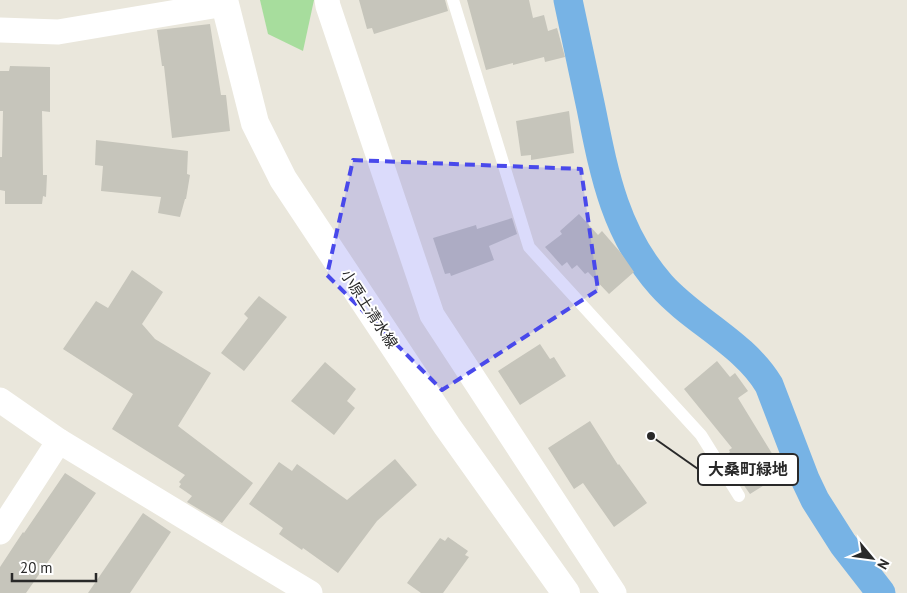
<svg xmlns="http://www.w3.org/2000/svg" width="907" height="593" font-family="'PT Sans','Noto Sans JP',sans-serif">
	<rect width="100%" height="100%" fill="#eae7dc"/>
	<path fill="#a7dd9d" d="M260 0H314L303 51 268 34Z"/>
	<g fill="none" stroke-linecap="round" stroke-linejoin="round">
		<path stroke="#77b3e5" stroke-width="29" d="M568 0C576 36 583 72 591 108 604 173 615 233 661 285 693 321 744 343 769 385L805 479 815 500 843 544 881 593"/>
	</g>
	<g fill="#c6c5bb">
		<path d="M359 0H445L448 11 374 34 372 28 367 29Z"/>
		<path d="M467 0H529L533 18 544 15 548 31 557 28 565 57 545 62 544 57 513 65V63L486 70Z"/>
		<path d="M210 24 221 95H226L230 131 172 138 164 66H162L157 30Z"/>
		<path d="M10 66 50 67V112L42 111 43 175H47L46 197 43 196 42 204H5V191L0 190V157H2L3 111H0V71H9Z"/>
		<path d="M569 111 574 153 531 160V155L521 156 516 121Z"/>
		<path d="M96 140 188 151 187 174 190 175 186 199H185L180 217 158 213 161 197 101 191 103 166 95 165Z"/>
		<path d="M579 214 598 235 602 231 621 253 634 272 609 294 588 272 585 274 577 265 572 269 567 262 562 266 545 247 562 234 560 231Z"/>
		<path d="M512 218 517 234 489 246 494 260 451 276 450 273 445 274 433 238 476 225 477 229Z"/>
		<path d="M132 270 163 292 142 324 155 339 211 373 178 426 253 483 222 523 187 502 192 496 179 487 181 484 179 482 185 475 112 429 133 394 63 349 96 301 108 308Z"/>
		<path d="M259 296 287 317 244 371 221 353 248 318 244 314Z"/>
		<path d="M540 344 550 359 554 357 566 376 520 405 498 371Z"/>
		<path d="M717 361 730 377 735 373 748 391 738 398 784 473 750 494 731 467 733 466 726 455 730 452 729 450 732 448 684 389Z"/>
		<path d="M325 362 356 389 347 401 355 408 334 435 291 401Z"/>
		<path d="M590 421 618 465 619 464 647 503 614 527 583 483 574 489 548 448Z"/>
		<path d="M395 459 417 485 377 521 338 573 303 548 302 550 279 534 283 528 249 504 279 462 292 471 297 464 347 500Z"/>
		<path d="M65 473 96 493 26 593H0V567L23 532 24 533Z"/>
		<path d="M143 513 171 532 130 593H88Z"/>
		<path d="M448 537 468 551 465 555 469 557 443 593H421L407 583 440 538 445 541Z"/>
	</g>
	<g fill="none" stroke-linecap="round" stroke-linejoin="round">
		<path stroke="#fff" stroke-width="12" d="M453 0 529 247 701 435 739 496"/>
		<g stroke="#fff" stroke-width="25">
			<path d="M327 0 328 6 432 315 614 593"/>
			<path d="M0 30 58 32 225 4"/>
			<path d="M0 400 59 441 310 593"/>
			<path d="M0 532 59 441"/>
		</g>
		<path stroke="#fff" stroke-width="28" d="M224 0 255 123 283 179 447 426 566 593"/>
	</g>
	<path fill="#4949eb" fill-opacity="0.2" stroke="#4949eb" stroke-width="4" stroke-dasharray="10 6" stroke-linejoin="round" d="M353 160 581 169 598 290 442 390 327 275Z"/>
	<g text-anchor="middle" stroke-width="4" stroke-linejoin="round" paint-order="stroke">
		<g font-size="15" fill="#292929" stroke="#fff">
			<text transform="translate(369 309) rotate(57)" y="5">小原土清水線</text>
		</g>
	</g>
	<path fill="none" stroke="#292929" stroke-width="2" d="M651 436L698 469"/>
	<circle fill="#292929" stroke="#fff" stroke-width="2" cx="651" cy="436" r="5"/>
	<rect fill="#fff" stroke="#292929" stroke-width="2" x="698" y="454" width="100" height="31" rx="5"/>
	<g font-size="16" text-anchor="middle" font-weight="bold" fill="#292929">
		<text x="748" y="475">大桑町緑地</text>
	</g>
	<g transform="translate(872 558) rotate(119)" stroke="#ffffff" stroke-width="4" paint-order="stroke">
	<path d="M0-4L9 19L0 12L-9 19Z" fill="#292929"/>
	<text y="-8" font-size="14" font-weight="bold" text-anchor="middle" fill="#292929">N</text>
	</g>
	<path d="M12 573v8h84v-8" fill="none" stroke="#292929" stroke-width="2.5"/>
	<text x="20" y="573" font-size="15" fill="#292929" stroke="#ffffff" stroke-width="4" paint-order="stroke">20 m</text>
</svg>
